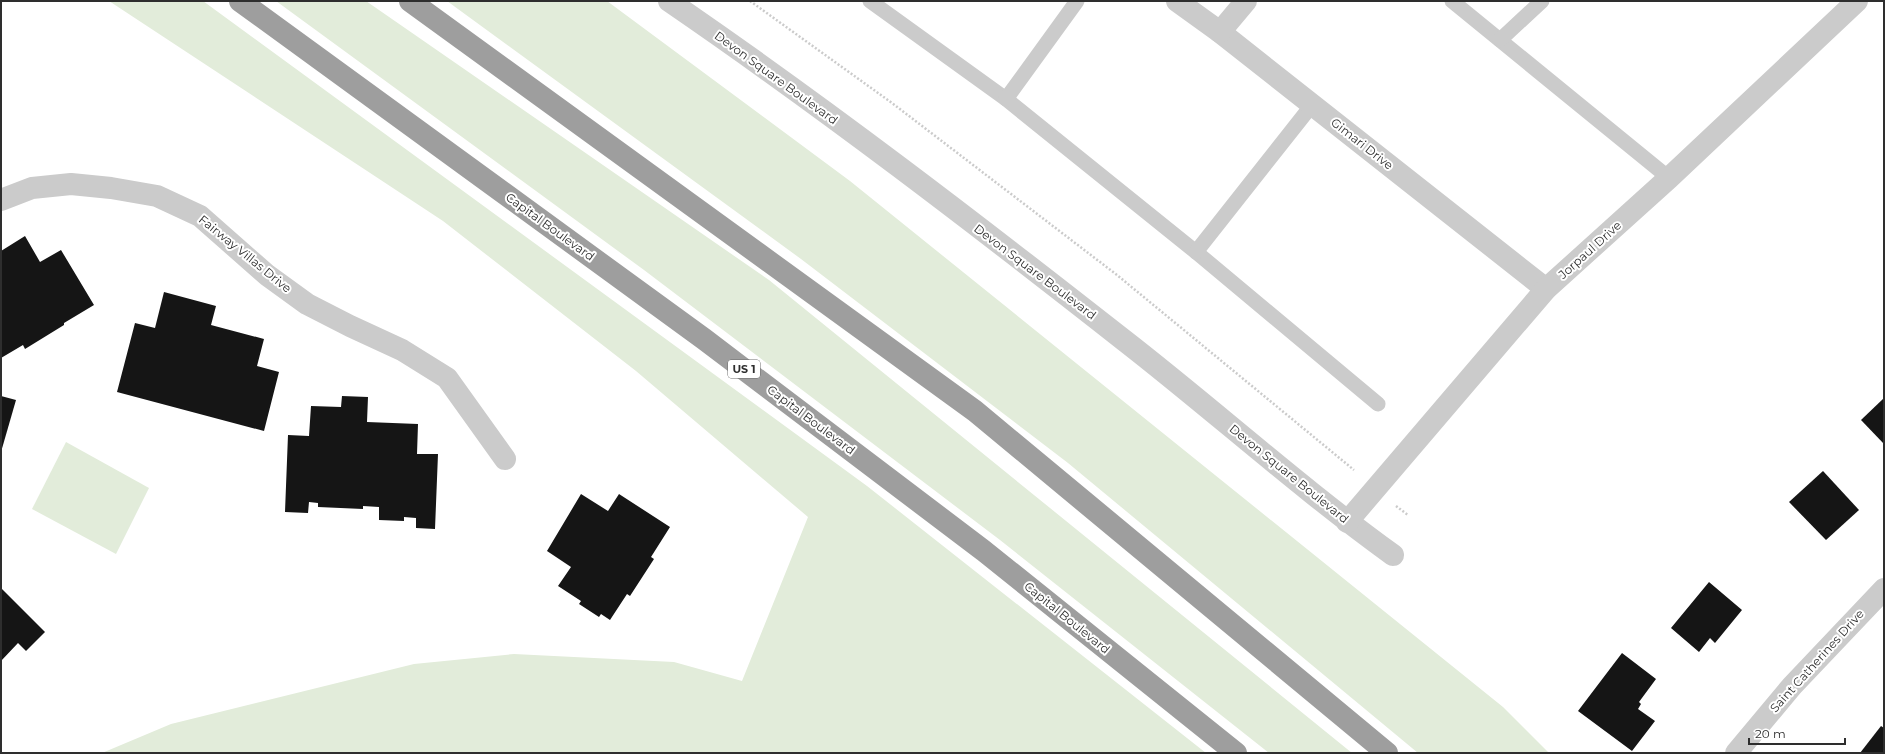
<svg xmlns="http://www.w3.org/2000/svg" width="1885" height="754" font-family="Montserrat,sans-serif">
	<rect width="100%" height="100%" fill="#fff"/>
	<g fill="#e2ecda">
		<path d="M109 1H203L867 486 1206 753H102L171 724 414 664 514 654 674 662 742 681 808 517 636 371 443 221Z"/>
		<path d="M276 1H366L769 280 1352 753H1269L1000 540 644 270Z"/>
		<path d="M447 1H607L850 181 1503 707 1549 753H1418L1068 463 801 259Z"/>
		<path d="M66 442 149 488 116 554 32 509Z"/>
	</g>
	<g fill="#151515">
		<path d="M25 236 40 262 61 250 94 305 64 323V325L25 349 23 345 1 358V251Z"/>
		<path d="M164 292 216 306 211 325 264 339 257 366 279 372 264 431 117 392 135 323 155 328Z"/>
		<path d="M1 396 16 400 1 452Z"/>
		<path d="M342 396 368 397 367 422 418 424 417 454H438L435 529 416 528V518L404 517V521L379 520V507L363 506V509L318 507V503L309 502 308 513 285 512 288 435 309 436 311 406 341 407Z"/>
		<path d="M1884 398V444L1861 420Z"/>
		<path d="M1823 471 1859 510 1826 540 1789 502Z"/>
		<path d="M581 494 608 511 619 494 670 527 651 557 654 559 630 596 627 594 610 620 601 614 599 617 579 604 581 601 558 586 571 567 547 551Z"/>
		<path d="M1709 582 1742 610 1715 643 1710 638 1699 652 1671 628Z"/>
		<path d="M1 588 45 632 26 651 18 643 1 661Z"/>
		<path d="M1622 653 1656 679 1639 702 1641 704 1638 709 1655 721 1632 751 1578 711Z"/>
		<path d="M1881 726 1884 728V753H1860Z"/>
	</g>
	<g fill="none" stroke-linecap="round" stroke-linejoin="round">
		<g stroke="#cbcbcb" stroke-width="2.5" stroke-dasharray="2 2" stroke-linecap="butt">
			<path d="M750 1 892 103 1117 275 1354 470"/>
			<path d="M1396 506 1408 515"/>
		</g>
		<g stroke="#cbcbcb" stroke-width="15">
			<path d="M870 1 1006 99 1196 252 1378 404"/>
			<path d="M1452 1 1669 178"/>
			<path d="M1500 40 1542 1"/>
			<path d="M1006 99 1077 1"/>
			<path d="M1196 252 1312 105"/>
		</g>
		<g stroke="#cbcbcb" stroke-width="22">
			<path d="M669 1C825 108 976 224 1125 341 1215 411 1300 488 1393 555"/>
			<path d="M1177 1 1220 32 1546 289"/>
			<path d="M1220 32 1246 1"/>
			<path d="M1 200 32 188 71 184 111 188 157 196 200 216 267 275 307 304 350 326 402 350 447 378 505 459"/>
			<path d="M1347 522 1546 289 1669 178 1857 1"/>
			<path d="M1736 753 1792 686 1884 589"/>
		</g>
		<g stroke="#9e9e9e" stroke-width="22">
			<path d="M240 1 704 339 984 551 1236 753"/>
			<path d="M410 1 975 411 1387 753"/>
		</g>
	</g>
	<g text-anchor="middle" stroke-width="4" stroke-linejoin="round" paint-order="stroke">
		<rect fill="#fff" stroke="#6d6d6d" stroke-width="1" x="728" y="360" width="32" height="18" rx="3"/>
		<g font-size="11" font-weight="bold" fill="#2e2e2e">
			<text x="744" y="373">US 1</text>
		</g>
		<g font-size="12" fill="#2e2e2e" stroke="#fff">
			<text transform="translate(776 78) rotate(36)" y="4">Devon Square Boulevard</text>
			<text transform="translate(1362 144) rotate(38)" y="4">Gimari Drive</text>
			<text transform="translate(550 227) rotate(36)" y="4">Capital Boulevard</text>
			<text transform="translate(1590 250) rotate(-42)" y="4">Jorpaul Drive</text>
			<text transform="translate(245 254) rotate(39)" y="4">Fairway Villas Drive</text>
			<text transform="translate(1035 272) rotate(37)" y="4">Devon Square Boulevard</text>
			<text transform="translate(811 420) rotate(37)" y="4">Capital Boulevard</text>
			<text transform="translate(1289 474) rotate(39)" y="4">Devon Square Boulevard</text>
			<text transform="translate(1067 618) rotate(39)" y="4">Capital Boulevard</text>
			<text transform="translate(1817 661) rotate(-48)" y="4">Saint Catherines Drive</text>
		</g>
	</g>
	<rect width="1885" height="754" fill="none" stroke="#2e2e2e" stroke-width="4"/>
	<path d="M1749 738v6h96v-6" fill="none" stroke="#2e2e2e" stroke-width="2"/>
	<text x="1755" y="738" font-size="12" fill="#2e2e2e" stroke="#ffffff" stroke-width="3" paint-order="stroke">20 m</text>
</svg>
